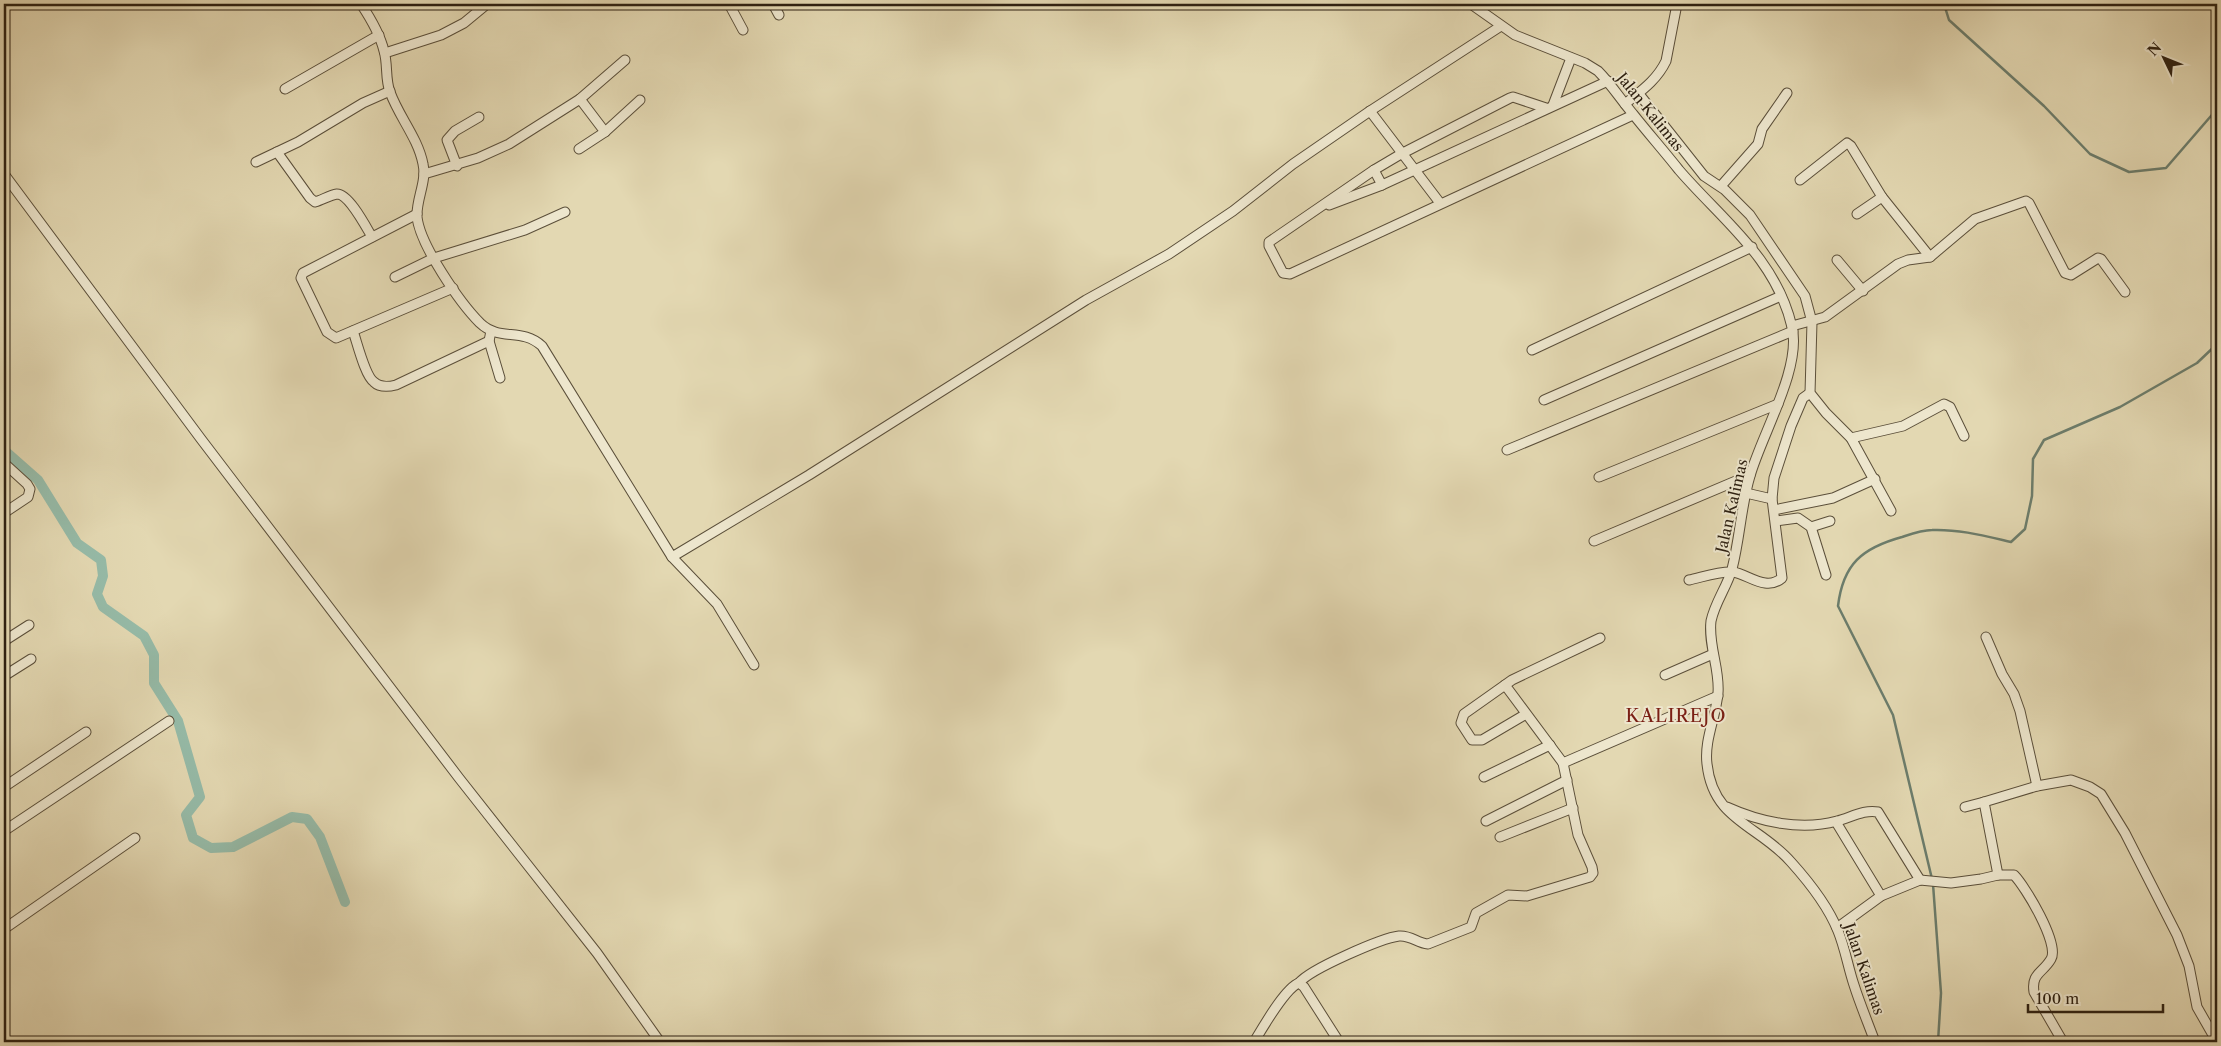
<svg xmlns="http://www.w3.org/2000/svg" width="2221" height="1046" font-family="'Libre Caslon Text',serif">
	<rect width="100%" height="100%" fill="#e3d8b2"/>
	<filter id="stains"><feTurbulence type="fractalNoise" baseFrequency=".004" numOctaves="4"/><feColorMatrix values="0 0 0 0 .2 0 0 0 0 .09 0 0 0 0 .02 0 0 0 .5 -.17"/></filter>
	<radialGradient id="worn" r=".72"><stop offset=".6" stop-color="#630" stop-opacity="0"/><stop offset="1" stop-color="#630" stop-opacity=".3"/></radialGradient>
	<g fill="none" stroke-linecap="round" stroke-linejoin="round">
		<g stroke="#6c7d6c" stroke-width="2.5">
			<path d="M1944 4 1949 20 2044 106 2090 154 2129 172 2166 168 2217 109"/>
			<path d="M1932 879 1893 715 1838 606C1843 564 1862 548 1902 537 1911 534 1922 530 1932 530 1959 529 1985 536 2011 542L2025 529 2032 496 2033 459 2044 440 2120 407 2197 363 2217 344"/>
			<path d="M1933 884 1941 993 1938 1042"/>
		</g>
		<path stroke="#96bba8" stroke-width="10" d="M4 450 38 480 77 543 101 560 103 576 97 594 103 607 144 636 154 655V683L178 721 200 797 186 815 193 838 211 848 233 847 292 817 307 819 320 837 345 902"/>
		<g stroke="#5b4f3a" stroke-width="11">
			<g id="minor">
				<path d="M361 4C371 19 380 34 384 51 388 64 385 79 390 92 399 117 418 138 423 164 427 182 416 199 417 217 420 245 460 303 480 323 500 342 521 327 542 346L672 557 809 475 1086 300 1169 254 1233 211 1293 164 1370 111 1501 26"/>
				<path d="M729 4 743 30"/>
				<path d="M773 4 779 15"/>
				<path d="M1471 4 1515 35 1585 63 1598 71C1611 84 1621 100 1633 114 1648 133 1664 151 1679 170 1722 220 1776 258 1792 327 1802 368 1761 436 1750 476 1741 506 1740 538 1732 569 1727 587 1715 602 1711 621 1708 645 1720 669 1718 693 1716 717 1704 740 1707 764 1713 821 1759 825 1791 862 1809 882 1828 906 1838 931 1845 948 1848 967 1854 985 1860 1004 1868 1023 1875 1042"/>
				<path d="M385 53 441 35 464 23 487 4"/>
				<path d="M285 89 379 35"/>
				<path d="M1639 94 1704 176 1725 190 1750 215 1805 296 1812 322 1810 393 1826 413 1851 438 1891 511"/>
				<path d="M580 99 625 60"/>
				<path d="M1625 104C1641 91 1657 80 1666 61L1677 4"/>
				<path d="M1553 105 1571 58"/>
				<path d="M1546 108 1513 97 1510 98 1401 154 1374 170 1269 242V246L1283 273 1290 274 1633 115"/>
				<path d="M1370 111 1440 203"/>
				<path d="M605 132 640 100"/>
				<path d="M277 152 310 198 315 202C322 200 330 195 337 194 349 194 366 227 372 237"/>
				<path d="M256 162 298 142 363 103 390 91"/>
				<path d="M457 166 447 140 455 131 479 117"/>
				<path d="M1374 170 1382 185 1608 81"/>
				<path d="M4 174 201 439 459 778 597 953 660 1042"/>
				<path d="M424 174 478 158 509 144 580 99 605 132 579 149"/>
				<path d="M1800 180 1847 143 1851 146 1882 197"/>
				<path d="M1721 186 1758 144 1762 129 1787 93"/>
				<path d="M1329 205 1382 185"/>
				<path d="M417 214 303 273 301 278 327 332 336 338 453 288"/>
				<path d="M1857 214 1882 197 1930 257"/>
				<path d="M1837 260 1863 291"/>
				<path d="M395 277 434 258 525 230 565 212"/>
				<path d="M1792 326 1825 317 1898 264 1908 260 1930 257 1975 219 2026 201 2029 203 2065 273 2071 275 2098 258 2101 259 2125 292"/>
				<path d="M353 331C357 342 365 376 374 382 380 388 388 387 396 385L489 341 491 331"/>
				<path d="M489 341 500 378"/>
				<path d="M1532 350 1752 247"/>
				<path d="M1544 400 1781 296"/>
				<path d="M1851 438 1903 426 1944 404 1950 407 1964 436"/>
				<path d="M1507 450 1793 331"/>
				<path d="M4 463 27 484 30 489 28 497 4 513"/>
				<path d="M1599 477 1778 404"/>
				<path d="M1746 493 1772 499"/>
				<path d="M1774 510 1833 498 1875 479"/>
				<path d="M1776 521 1798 518 1811 527 1826 575"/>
				<path d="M1811 527 1830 521"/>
				<path d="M1594 541 1750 475"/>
				<path d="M672 557 717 604 754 665"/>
				<path d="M1689 580C1703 577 1719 571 1733 572 1748 574 1766 592 1782 578L1772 499 1774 478 1791 426 1803 398 1810 393"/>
				<path d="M1986 637 2002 674 2014 694 2020 711 2037 786"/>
				<path d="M4 641 29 625"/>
				<path d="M1665 675 1713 654"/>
				<path d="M4 676 31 659"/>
				<path d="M1505 685 1464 714 1461 723 1472 740H1482L1526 714"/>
				<path d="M1563 763 1505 685 1512 680 1600 638"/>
				<path d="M1484 777 1550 745"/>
				<path d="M4 787 86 732"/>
				<path d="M1727 807C1760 822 1801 831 1837 821 1850 818 1864 809 1878 812L1920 880"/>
				<path d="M1965 807 1984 802"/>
				<path d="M1486 821 1567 780"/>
				<path d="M1836 822 1881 896"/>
				<path d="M4 831 169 721"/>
				<path d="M1500 837 1573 808"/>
				<path d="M1998 875 1984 802 2037 786 2071 780 2090 787 2101 794 2125 833 2177 935 2189 966 2197 1007 2217 1042"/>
				<path d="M1837 928 1881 896 1920 880 1951 883 1981 879 1998 875H2014C2025 886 2060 944 2051 959 2043 973 2031 973 2034 992L2063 1042"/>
				<path d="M4 929 135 838"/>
				<path d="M1299 983C1310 969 1382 938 1399 936 1411 935 1417 943 1428 944L1471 927 1476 913 1508 895 1527 896 1590 877 1593 873 1592 867 1578 835 1563 763 1718 696"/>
				<path d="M1254 1042C1262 1029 1285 988 1299 983L1304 987 1339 1042"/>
			</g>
		</g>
		<use href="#minor" stroke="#ede6cd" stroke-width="9"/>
	</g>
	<g text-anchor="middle" stroke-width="4" stroke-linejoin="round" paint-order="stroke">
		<g font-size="15" fill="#2e2112" stroke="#ede6cd">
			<text transform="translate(1650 112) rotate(51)" y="5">Jalan Kalimas</text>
			<text transform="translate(1732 506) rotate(-77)" y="5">Jalan Kalimas</text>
			<text transform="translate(1864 969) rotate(71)" y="5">Jalan Kalimas</text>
		</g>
		<g font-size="18" letter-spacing="1" fill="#7a1f14" stroke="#ede6cd">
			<text x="1676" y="722">KALIREJO</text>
		</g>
	</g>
	<rect width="2221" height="1046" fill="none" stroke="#e3d8b2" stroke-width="20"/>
	<rect x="5" y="5" width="2211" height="1036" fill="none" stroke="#2e2112" stroke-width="2.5"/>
	<rect x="10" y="10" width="2201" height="1026" fill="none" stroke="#2e2112"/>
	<g transform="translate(2164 58) rotate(313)" stroke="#ede6cd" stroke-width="4" paint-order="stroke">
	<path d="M0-4L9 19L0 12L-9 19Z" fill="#2e2112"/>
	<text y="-8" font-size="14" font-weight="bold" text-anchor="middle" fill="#2e2112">N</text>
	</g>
	<path d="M2028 1004v8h135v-8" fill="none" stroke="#2e2112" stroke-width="2.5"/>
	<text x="2036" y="1004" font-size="15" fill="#2e2112" stroke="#ede6cd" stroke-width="4" paint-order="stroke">100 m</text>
	<rect width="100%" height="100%" filter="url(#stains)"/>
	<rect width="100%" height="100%" fill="url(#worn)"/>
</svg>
